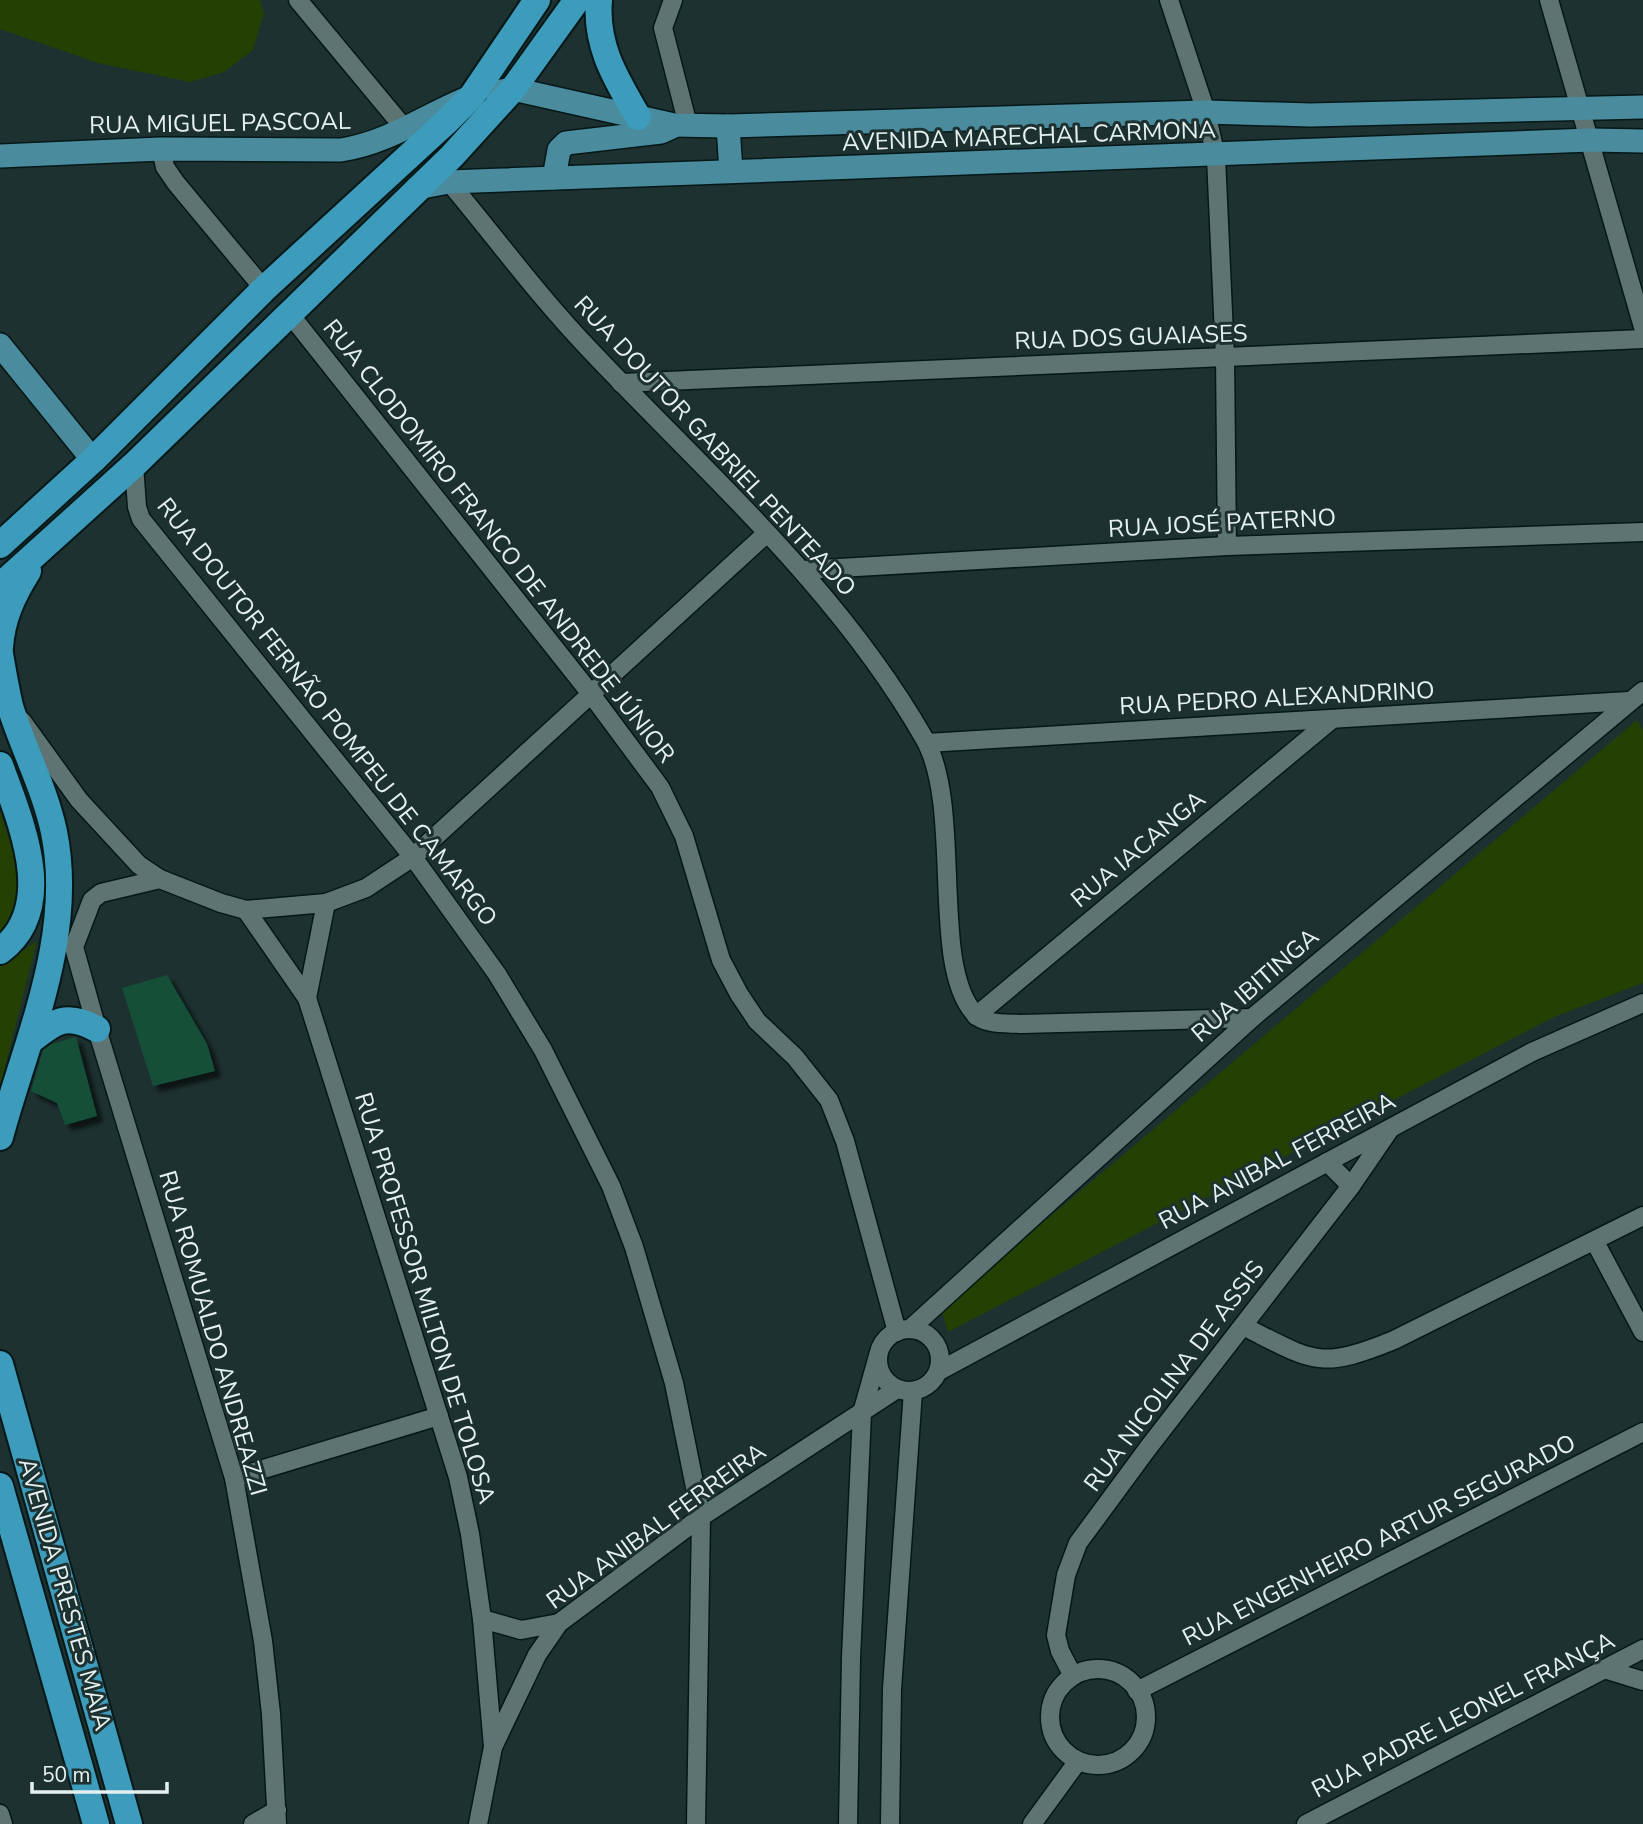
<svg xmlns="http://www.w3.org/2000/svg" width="1643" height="1824" font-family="'Nunito Sans',sans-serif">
	<defs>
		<filter id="shadow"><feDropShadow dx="6" dy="6" stdDeviation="2" flood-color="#0009"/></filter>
	</defs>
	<rect width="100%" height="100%" fill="#1d3130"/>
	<g fill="#254003">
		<path d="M0 0H260L264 13 253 50 224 72 190 82 98 63 0 29Z"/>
		<path d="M1637 720 1643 731V983L1554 1017 948 1332 941 1309Z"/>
		<path d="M0 810C10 847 37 904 0 932Z"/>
		<path d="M37 941 0 1087V967Z"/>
	</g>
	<g fill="#164f38" filter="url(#shadow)">
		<path d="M167 975 207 1044 215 1071 153 1086 122 988Z"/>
		<path d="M76 1037 97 1116 65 1125 57 1103 31 1091 43 1050 52 1044Z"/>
	</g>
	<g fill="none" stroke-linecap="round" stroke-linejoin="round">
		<g stroke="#051818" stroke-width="21">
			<g id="minor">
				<path d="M298 0 405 129"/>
				<path d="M673 0 663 28 688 125"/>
				<path d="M1169 0 1206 112 1216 157 1225 357 1227 546"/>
				<path d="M1549 0 1643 327"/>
				<path d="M161 149 165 167 176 183 264 289"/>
				<path d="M449 182C496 238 539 297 590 350 708 475 838 588 924 738 964 807 929 965 975 1014 985 1025 1006 1023 1021 1024L1252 1018"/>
				<path d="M289 313 591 694 660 787 684 836 721 960 739 994 757 1021 795 1057 829 1100 845 1141 897 1332"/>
				<path d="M621 383 1643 339"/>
				<path d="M134 465 137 507 141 519 413 857 497 974 543 1050 611 1186 634 1247 674 1383 701 1517 696 1824"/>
				<path d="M804 570 1227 546 1643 532"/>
				<path d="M22 721 79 800 139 865 160 879 221 903 246 910 326 903 366 888 413 857 767 533"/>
				<path d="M927 743 1629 701"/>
				<path d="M160 879 101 893 92 900 74 947 97 1029 234 1478 263 1641 271 1714 277 1824"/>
				<path d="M246 910 307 998 458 1477 470 1534 482 1619 493 1747 478 1824"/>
				<path d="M307 998 326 903"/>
				<path d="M976 1016 1331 720"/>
				<path d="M1327 1162 1351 1186"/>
				<path d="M1595 1242 1643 1332"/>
				<path d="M1243 1326C1313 1361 1318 1371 1394 1340L1643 1216"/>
				<circle cx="909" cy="1360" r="31"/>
				<path d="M910 1329 1252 1018 1643 691"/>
				<path d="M939 1371 1532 1052 1643 1003"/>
				<path d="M234 1478 439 1416"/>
				<path d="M482 1619 521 1630 559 1623"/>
				<path d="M1604 1669 1643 1681"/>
				<circle cx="1098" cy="1717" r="48"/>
				<path d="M1073 1676 1060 1651 1056 1635 1066 1575 1078 1543 1148 1448 1351 1186 1390 1129"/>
				<path d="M1137 1691 1643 1432"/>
				<path d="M493 1747 537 1655 559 1623 701 1517 897 1389"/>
				<path d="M0 1814 3 1824"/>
				<path d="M253 1824 277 1810"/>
				<path d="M848 1824 851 1658 862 1413 878 1356"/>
				<path d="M890 1824 892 1689 913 1391"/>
				<path d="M1032 1824 1078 1761"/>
				<path d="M1306 1824 1643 1649"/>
			</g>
		</g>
		<g stroke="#051818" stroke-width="26">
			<g id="major">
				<path d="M496 92 513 89 674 125 728 126 1206 112 1310 115 1643 107"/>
				<path d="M728 126 731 171"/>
				<path d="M0 156 161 149 341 150C387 143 421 118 463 100"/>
				<path d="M554 178 559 150 566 143 661 132 672 127"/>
				<path d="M417 188 449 182C829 167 1210 157 1591 140L1643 141"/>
				<path d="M0 345 93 460"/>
			</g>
		</g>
		<g stroke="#051818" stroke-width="30">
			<g id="highway">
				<path d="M599 0C595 46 616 79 638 117"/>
				<path d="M0 545 93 460 264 289 446 122 472 96 537 0"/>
				<path d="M0 586 134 465 452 156 513 89 577 0"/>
				<path d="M0 647C2 618 13 595 28 571"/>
				<path d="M0 654C3 671 6 689 10 706 23 748 45 789 54 832 75 936 27 1038 0 1137"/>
				<path d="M0 765C20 821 59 907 0 951"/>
				<path d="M30 1041C55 1021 66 1012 97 1029"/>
				<path d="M0 1364 129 1824"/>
				<path d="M0 1486 96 1824"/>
			</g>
		</g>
		<use href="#minor" stroke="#5e7473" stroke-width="18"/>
		<use href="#major" stroke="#4a8b9e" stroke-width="23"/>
		<use href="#highway" stroke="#3d9bbb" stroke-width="26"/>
	</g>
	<g text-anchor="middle" stroke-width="6" stroke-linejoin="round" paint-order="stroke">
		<g font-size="24" fill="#e5f1f0" stroke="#1d3130">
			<text transform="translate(220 123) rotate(-1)" y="8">RUA MIGUEL PASCOAL</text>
			<text transform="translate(1029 136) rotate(-2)" y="8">AVENIDA MARECHAL CARMONA</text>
			<text transform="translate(1131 337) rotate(-2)" y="8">RUA DOS GUAIASES</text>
			<text transform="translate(715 446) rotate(47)" y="8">RUA DOUTOR GABRIEL PENTEADO</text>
			<text transform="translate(1222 523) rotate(-3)" y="8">RUA JOSÉ PATERNO</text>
			<text transform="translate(499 541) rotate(52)" y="8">RUA CLODOMIRO FRANCO DE ANDREDE JÚNIOR</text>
			<text transform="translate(1277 698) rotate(-3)" y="8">RUA PEDRO ALEXANDRINO</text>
			<text transform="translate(327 712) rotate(52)" y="8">RUA DOUTOR FERNÃO POMPEU DE CAMARGO</text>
			<text transform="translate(1138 849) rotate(-40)" y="8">RUA IACANGA</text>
			<text transform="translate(1255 985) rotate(-41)" y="8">RUA IBITINGA</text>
			<text transform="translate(1277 1161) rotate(-28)" y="8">RUA ANIBAL FERREIRA</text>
			<text transform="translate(425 1298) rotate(73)" y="8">RUA PROFESSOR MILTON DE TOLOSA</text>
			<text transform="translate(213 1333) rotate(74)" y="8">RUA ROMUALDO ANDREAZZI</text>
			<text transform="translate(1174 1376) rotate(-53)" y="8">RUA NICOLINA DE ASSIS</text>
			<text transform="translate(656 1526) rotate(-36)" y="8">RUA ANIBAL FERREIRA</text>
			<text transform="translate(1379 1540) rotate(-27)" y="8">RUA ENGENHEIRO ARTUR SEGURADO</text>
			<text transform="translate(65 1594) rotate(74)" y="8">AVENIDA PRESTES MAIA</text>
			<text transform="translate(1463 1715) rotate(-27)" y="8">RUA PADRE LEONEL FRANÇA</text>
		</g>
	</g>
	<path d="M32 1782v10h135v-10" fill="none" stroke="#e5f1f0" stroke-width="3.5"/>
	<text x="42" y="1782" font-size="21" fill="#e5f1f0" stroke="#1d3130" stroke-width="5" paint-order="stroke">50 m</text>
</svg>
